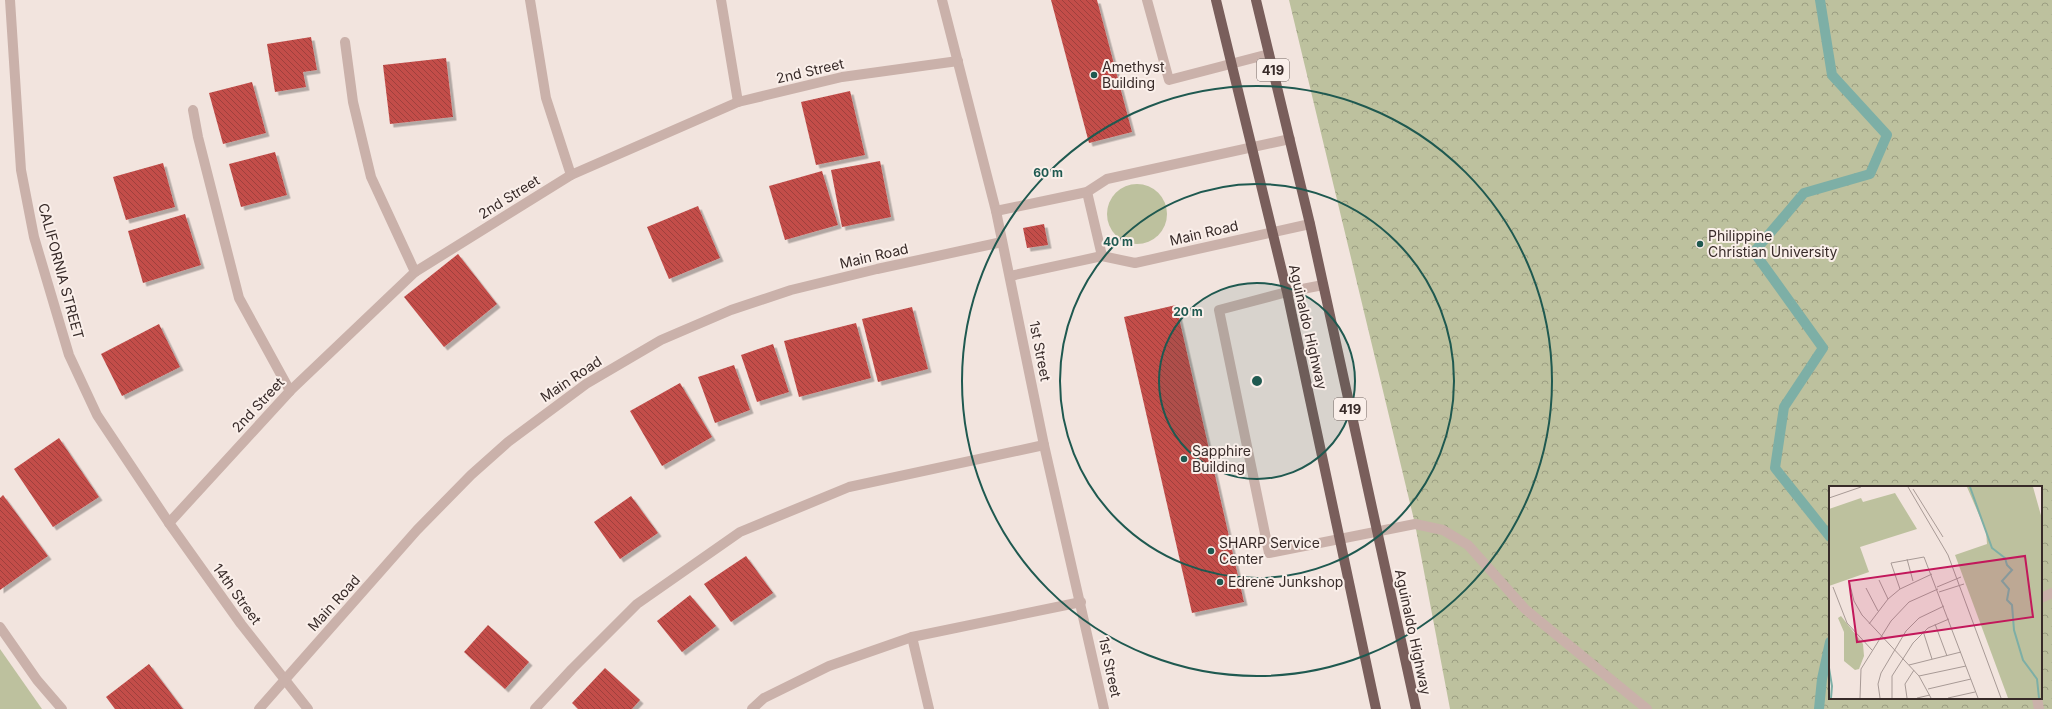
<svg xmlns="http://www.w3.org/2000/svg" width="2052" height="709" font-family="Inter,sans-serif">
	<defs>
		<pattern id="forest-crowns" width="20" height="18" patternUnits="userSpaceOnUse"><rect width="20" height="18" fill="#bdc19e"/><path d="M2 6a3 3 0 1 1 6 0M12 15a3 3 0 1 1 6 0" fill="none" stroke="#9b9d81"/></pattern>
		<pattern id="building-back-hatch" width="6" height="6" patternUnits="userSpaceOnUse"><rect width="6" height="6" fill="#c34d4a"/><path d="M-1 5l2 2M0 0l6 6M5-1l2 2" fill="none" stroke="#9f403e"/></pattern>
		<filter id="shadow"><feDropShadow dx="3.5" dy="3.5" stdDeviation="0" flood-color="#0004"/></filter>
	</defs>
	<rect width="100%" height="100%" fill="#f2e4de"/>
	<g fill="#bdc19e">
		<circle cx="1137" cy="214" r="30"/>
		<path d="M0 649 42 709H0Z"/>
	</g>
	<path fill="url(#forest-crowns)" fill-rule="evenodd" d="M1289 0H2052V709H1450L1415 524ZM1830 487H2041V698H1830Z"/>
	<g fill="none" stroke-linecap="round" stroke-linejoin="round">
		<g stroke="#7dafa6" stroke-width="10">
			<path d="M1820 0 1832 75 1887 135 1870 174 1804 193 1754 252 1823 348 1784 407 1775 468 1830 537"/>
			<path d="M1819 709 1822 679 1830 642"/>
		</g>
	</g>
	<g fill="url(#building-back-hatch)" filter="url(#shadow)">
		<path d="M1051 0H1097L1132 132 1089 143Z"/>
		<path d="M311 37 317 70 303 72 306 87 275 92 267 44Z"/>
		<path d="M446 58 453 117 390 124 383 65Z"/>
		<path d="M252 82 266 133 223 144 209 93Z"/>
		<path d="M850 91 865 155 816 165 801 102Z"/>
		<path d="M275 152 287 195 241 207 229 164Z"/>
		<path d="M880 161 891 217 842 227 831 170Z"/>
		<path d="M163 163 175 207 126 220 113 177Z"/>
		<path d="M822 171 838 225 785 240 769 186Z"/>
		<path d="M698 206 720 258 669 279 647 227Z"/>
		<path d="M185 214 201 265 143 283 128 231Z"/>
		<path d="M1044 224 1048 245 1027 248 1023 228Z"/>
		<path d="M458 254 497 304 444 347 404 297Z"/>
		<path d="M1176 305 1244 602 1192 613 1124 317Z"/>
		<path d="M912 307 928 369 878 382 862 319Z"/>
		<path d="M856 323 871 378 799 397 784 341Z"/>
		<path d="M159 324 180 367 122 396 101 354Z"/>
		<path d="M773 344 789 392 757 402 741 355Z"/>
		<path d="M734 365 750 410 715 423 698 377Z"/>
		<path d="M680 383 712 437 662 466 630 411Z"/>
		<path d="M59 438 99 497 53 527 14 469Z"/>
		<path d="M3 495 48 556 0 590V498Z"/>
		<path d="M631 496 658 533 620 559 594 522Z"/>
		<path d="M746 556 773 593 731 622 704 584Z"/>
		<path d="M690 595 716 626 682 652 657 621Z"/>
		<path d="M488 625 529 662 505 689 464 652Z"/>
		<path d="M149 664 183 709H115L106 697Z"/>
		<path d="M605 668 640 700 632 709H578L572 703Z"/>
	</g>
	<g fill="none" stroke-linecap="round" stroke-linejoin="round">
		<g stroke="#cab1aa" stroke-width="10">
			<path d="M1147 0 1169 80 1269 54"/>
			<path d="M1087 192 1102 256"/>
			<path d="M1323 285 1287 292 1219 310 1269 553 1415 524 1443 530 1468 545 1525 609 1647 709"/>
			<path d="M2041 598 2052 593"/>
			<path d="M2037 698 2039 709"/>
		</g>
		<g stroke="#cab1aa" stroke-width="10">
			<path d="M10 0 21 170 34 237 69 355 97 415 169 523 241 624 308 709"/>
			<path d="M530 0 546 98 571 175"/>
			<path d="M721 0 738 102"/>
			<path d="M942 0 996 211 1044 445 1104 709"/>
			<path d="M345 42 353 102 371 177 415 272"/>
			<path d="M193 110 198 137 239 298 290 391"/>
			<path d="M996 211 1087 192 1107 179 1290 139"/>
			<path d="M1010 276 1102 256 1135 263 1310 224"/>
			<path d="M169 523 290 391 415 272 571 175 738 102 842 77 958 61"/>
			<path d="M0 627 37 680 62 709"/>
			<path d="M912 637 929 709"/>
			<path d="M259 709 417 530 471 475 508 442 586 384 661 340 731 310 791 290 877 269 1002 242"/>
			<path d="M535 709 572 669 637 604 740 532 849 487 1044 445"/>
			<path d="M752 709 764 698 829 666 912 637 1081 602"/>
		</g>
		<g stroke="#795e5b" stroke-width="10">
			<path d="M1216 0 1287 292 1376 709"/>
			<path d="M1256 0 1310 224 1416 709"/>
		</g>
	</g>
	<circle cx="1257" cy="381" r="98" fill="#1f5950" fill-opacity=".12"/>
	<g fill="none" stroke="#1f5950" stroke-width="2">
		<circle cx="1257" cy="381" r="98"/>
		<circle cx="1257" cy="381" r="197"/>
		<circle cx="1257" cy="381" r="295"/>
	</g>
	<g fill="#1f5950" stroke="#faefea" stroke-width="1.5">
		<circle cx="1094" cy="75" r="4"/>
		<circle cx="1700" cy="244" r="4"/>
		<circle cx="1184" cy="459" r="4"/>
		<circle cx="1211" cy="551" r="4"/>
		<circle cx="1220" cy="582" r="4"/>
	</g>
	<g text-anchor="middle" stroke-width="4" stroke-linejoin="round" paint-order="stroke">
		<g fill="#faefea" stroke="#726663" stroke-width="1">
			<rect x="1257" y="59" width="32" height="22" rx="3"/>
			<rect x="1334" y="398" width="32" height="22" rx="3"/>
		</g>
		<g font-size="13" font-weight="bold" fill="#382b29">
			<text x="1273" y="75">419</text>
			<text x="1350" y="414">419</text>
		</g>
		<g font-size="14" fill="#382b29" stroke="#faefea" text-anchor="start">
			<text x="1102" y="72">Amethyst<tspan x="1102" dy="16">Building</tspan></text>
			<text x="1708" y="241">Philippine<tspan x="1708" dy="16">Christian University</tspan></text>
			<text x="1192" y="456">Sapphire<tspan x="1192" dy="16">Building</tspan></text>
			<text x="1219" y="548">SHARP Service<tspan x="1219" dy="16">Center</tspan></text>
			<text x="1228" y="587">Edrene Junkshop</text>
		</g>
		<g font-size="14" fill="#382b29" stroke="#faefea">
			<text transform="translate(810 71) rotate(-13)" y="5">2nd Street</text>
			<text transform="translate(509 197) rotate(-32)" y="5">2nd Street</text>
			<text transform="translate(1204 233) rotate(-13)" y="5">Main Road</text>
			<text transform="translate(874 256) rotate(-13)" y="5">Main Road</text>
			<text transform="translate(61 271) rotate(75)" y="5">CALIFORNIA STREET</text>
			<text transform="translate(1308 327) rotate(77)" y="5">Aguinaldo Highway</text>
			<text transform="translate(1040 351) rotate(79)" y="5">1st Street</text>
			<text transform="translate(571 379) rotate(-34)" y="5">Main Road</text>
			<text transform="translate(258 405) rotate(-47)" y="5">2nd Street</text>
			<text transform="translate(237 594) rotate(54)" y="5">14th Street</text>
			<text transform="translate(334 603) rotate(-48)" y="5">Main Road</text>
			<text transform="translate(1413 632) rotate(78)" y="5">Aguinaldo Highway</text>
			<text transform="translate(1110 667) rotate(78)" y="5">1st Street</text>
		</g>
	</g>
	<g transform="translate(1829 486)">
		<rect width="213" height="213" fill="#f2e4de"/>
		<path d="M12 130 34 158 35 170 30 183 26 184 15 175V146L9 132Z" fill="#bdc19e"/>
		<path d="M138 1H204L213 33V212H179L126 69 158 58 157 45ZM66 7 88 43 31 61 40 86 0 100V23L32 12 34 16Z" fill="#bdc19e"/>
		<path fill="none" stroke="#7dafa6" stroke-width="2" d="M141 1 163 62 176 72 178 79 183 84 173 95 180 103 178 114 183 119 185 144 194 174 208 193 210 212M0 182 3 200 2 212"/>
		<path fill="none" stroke="#a89a96" stroke-width="1" d="M79 1 119 69 172 212M84 3 114 51M0 12 32 1M78 73 84 95M50 94 59 113M20 95 25 115 33 129 90 190 102 212M4 101 18 137 43 164M108 101 132 91M37 102 49 125M71 103 62 77 95 71 149 212M110 106 135 98M40 138 59 113 71 103 103 88M106 138 118 170M94 145 103 173M80 179 132 166M90 190 137 180M99 203 142 193M31 212 32 183 62 135 80 116 109 103M51 212 49 198 52 187 77 145 90 132 115 120M63 212V190L84 157 99 142 120 133M78 212 76 198 85 184M88 212 101 209M119 212 146 206"/>
		<path fill="#c2185b" fill-opacity="0.15" stroke="#c2185b" stroke-width="2" d="M196 70 204 131 28 156 20 95Z"/>
		<rect width="213" height="213" fill="none" stroke="#382b29" stroke-width="2"/>
	</g>
	<circle cx="1257" cy="381" r="6" fill="#1f5950" stroke="#faefea" stroke-width="2"/>
	<g font-size="12" text-anchor="middle" font-weight="bold" fill="#1f5950" stroke="#faefea" stroke-width="4" stroke-linejoin="round" paint-order="stroke">
		<text x="1048" y="177">60 m</text>
		<text x="1118" y="246">40 m</text>
		<text x="1188" y="316">20 m</text>
	</g>
</svg>
